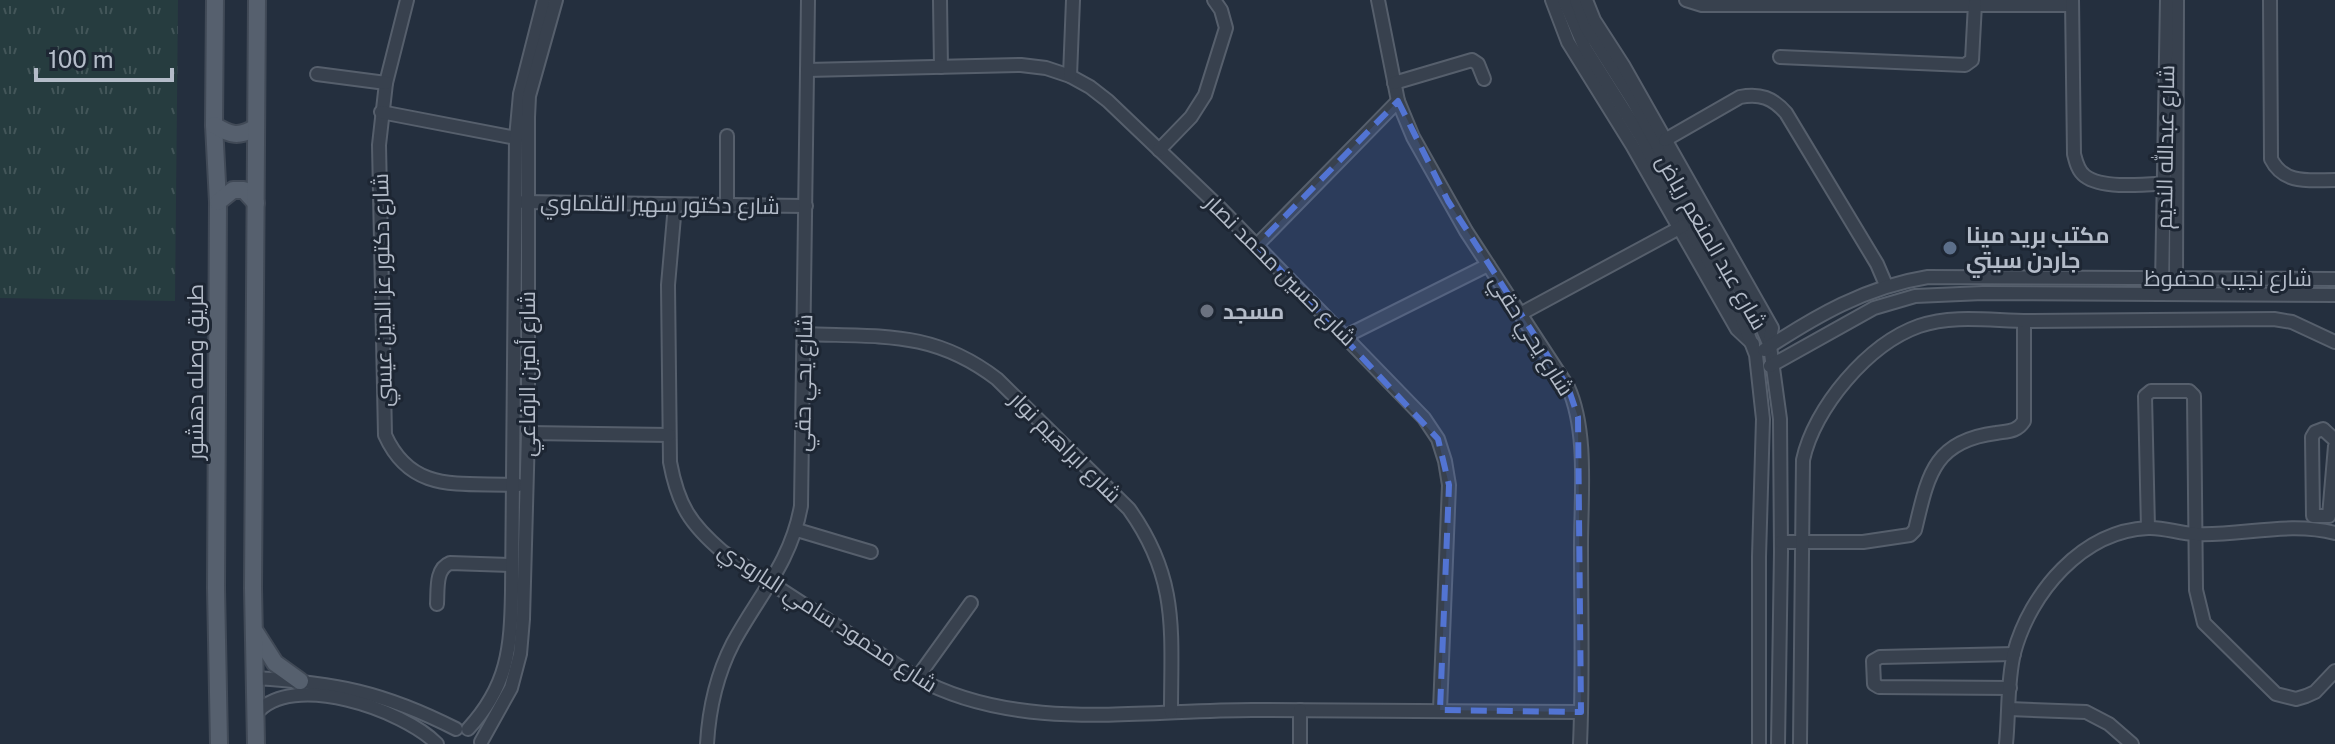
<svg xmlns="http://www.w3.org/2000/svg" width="2335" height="744" font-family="'Public Sans',Cairo,sans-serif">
	<defs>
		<pattern id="grass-tufts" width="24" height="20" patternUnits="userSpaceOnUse" patternTransform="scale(2)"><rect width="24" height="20" fill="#263c3f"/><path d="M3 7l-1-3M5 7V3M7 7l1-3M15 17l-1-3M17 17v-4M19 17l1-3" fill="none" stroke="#435659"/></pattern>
	</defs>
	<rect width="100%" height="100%" fill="#242f3e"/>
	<path fill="url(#grass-tufts)" d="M0 0H178L175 301 0 298Z"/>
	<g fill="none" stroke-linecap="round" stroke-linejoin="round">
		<g stroke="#565f6c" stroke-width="16">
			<g id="minor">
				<path d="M407 0 386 83 379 145 385 435C412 495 461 482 518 485"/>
				<path d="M940 0 941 67"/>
				<path d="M1378 0 1398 101 1413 137 1466 231 1568 387C1588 431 1581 497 1581 546 1581 612 1583 678 1580 744"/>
				<path d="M1552 0 1568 42 1632 145 1737 329 1753 344"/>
				<path d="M1564 0 1585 48 1641 137 1687 224 1741 316 1756 355 1763 419 1759 557V744"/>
				<path d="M1576 0 1586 27 1633 101 1697 219 1761 325 1770 346 1780 419 1781 552 1778 744"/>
				<path d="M1586 0 1594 20 1623 65 1772 328 1769 344"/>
				<path d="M1686 0 1702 5H2072"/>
				<path d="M2072 0 2074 154C2076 162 2078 171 2085 176 2103 190 2150 184 2173 183"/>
				<path d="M2270 0 2271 159C2284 185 2310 180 2335 180"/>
				<path d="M1780 57 1965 65 1972 60 1975 4"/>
				<path d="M807 70 1021 65 1046 68 1070 76 1090 87 1108 101 1220 208 1424 418 1438 439 1445 461 1449 485 1440 710"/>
				<path d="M317 74 386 83"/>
				<path d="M1070 76 1073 0"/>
				<path d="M1394 83 1472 60 1478 64 1484 79"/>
				<path d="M381 112 516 138"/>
				<path d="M1665 140 1740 97C1760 93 1773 98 1786 113L1877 264 1886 285"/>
				<path d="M1159 150 1191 117 1205 95 1226 28 1221 10 1214 0"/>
				<path d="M523 202 806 206"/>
				<path d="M675 205 668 285 670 462C678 505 690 524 723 552L917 678C1018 733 1141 710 1252 710 1362 711 1472 711 1581 712"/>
				<path d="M727 205V136"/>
				<path d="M1257 245 1398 101"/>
				<path d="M2176 282 2177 0"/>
				<path d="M2162 285 2167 0"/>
				<path d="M1520 314 1683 226"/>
				<path d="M804 334C881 337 933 330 997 379L1129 509C1179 579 1171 631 1171 712"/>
				<path d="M1346 336 1488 265"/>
				<path d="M1764 350C1816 316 1865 287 1928 277L2335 279"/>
				<path d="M1770 366 1874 308 1915 296 1983 293 2335 295"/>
				<path d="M528 433 669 435"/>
				<path d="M2335 440 2323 429 2315 432 2312 437 2313 516H2329L2335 446"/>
				<path d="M2148 528 2145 396 2151 391H2189L2194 396 2196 590 2204 623 2276 694 2296 699 2306 696 2315 692 2335 671"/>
				<path d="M797 530 871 552"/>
				<path d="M1781 542H1863L1910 535 1915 530C1928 476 1933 441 1996 433 2008 431 2017 432 2024 421V321"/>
				<path d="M437 604C438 590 435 569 450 563L512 565"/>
				<path d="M255 678C336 683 383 692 456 729"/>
				<path d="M917 678 971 603"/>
				<path d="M2010 688 1879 687 1874 684 1873 661 1880 657 2014 654"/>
				<path d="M2009 709 2086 712 2109 724 2132 744"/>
				<path d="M1300 710V744"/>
				<path d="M256 714C291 670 404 710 437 744"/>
				<path d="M468 729C508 686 511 648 512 592L516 138 520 94 544 0"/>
				<path d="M481 742 511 688 520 654 523 619 528 433V117L529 96 556 0"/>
				<path d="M707 744C709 709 717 674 733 643 759 595 791 562 801 506L808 0"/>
				<path d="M1800 744 1803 460C1814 408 1868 344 1919 326 1954 314 1993 321 2029 321 2110 321 2192 320 2274 319L2292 322 2335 342"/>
				<path d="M2006 744C2009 715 2007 682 2014 653 2030 593 2082 531 2148 528 2164 527 2180 534 2196 534 2242 536 2289 521 2335 533"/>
			</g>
		</g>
		<g stroke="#414a57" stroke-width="20">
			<g id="major">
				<path d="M215 0 214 125 218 202 216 588 219 744"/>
				<path d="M214 125C230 135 239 138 256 127"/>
				<path d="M218 202 233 190H244L256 203"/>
				<path d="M256 633 275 663 300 681"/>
				<path d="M256 744 253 588 257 0"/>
			</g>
		</g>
		<use href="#minor" stroke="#38414e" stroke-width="12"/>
		<use href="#major" stroke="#56606e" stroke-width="16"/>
	</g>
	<path fill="#5274d3" fill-opacity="0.2" stroke="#5274d3" stroke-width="6" stroke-dasharray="16 10" stroke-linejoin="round" d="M1398 101 1448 201 1568 387 1578 417 1581 712 1440 710 1449 485 1438 439 1257 245Z"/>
	<circle fill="#5c6f8a" stroke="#1d2633" stroke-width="3" cx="1950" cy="248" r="8"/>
	<circle fill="#6b7280" stroke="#1d2633" stroke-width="3" cx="1207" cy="311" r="8"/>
	<g text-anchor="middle" stroke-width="6" stroke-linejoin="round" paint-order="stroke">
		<g font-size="22" fill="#b4bcc9" stroke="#1d2633">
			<text transform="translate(2165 147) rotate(-89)" y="8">شارع عبدالله النديم</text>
			<text transform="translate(660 204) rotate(1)" y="8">شارع دكتور سهير القلماوي</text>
			<text transform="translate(1712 242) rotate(60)" y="8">شارع عبد المنعم رياض</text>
			<text transform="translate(1281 270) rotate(45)" y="8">شارع حسين محمد نصار</text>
			<text x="2228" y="286">شارع نجيب محفوظ</text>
			<text transform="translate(382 290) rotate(-91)" y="8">شارع دكتور عز الدين عيسي</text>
			<text transform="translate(1532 335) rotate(58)" y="8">شارع يحي حقي</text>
			<text transform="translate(195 372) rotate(-90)" y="8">طريق وصله دهشور</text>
			<text transform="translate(527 374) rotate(-90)" y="8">شارع أمين الرفاعي</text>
			<text transform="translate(803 383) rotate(-89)" y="8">شارع يحي حقي</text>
			<text transform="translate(1066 447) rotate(45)" y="8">شارع ابراهيم نوار</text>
			<text transform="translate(828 617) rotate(33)" y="8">شارع محمود سامي البارودي</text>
		</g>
		<g font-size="22" font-weight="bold" fill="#b4bcc9" stroke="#1d2633" text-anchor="start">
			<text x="1966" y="243">مكتب بريد مينا<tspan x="1966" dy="25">جاردن سيتي</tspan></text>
			<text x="1223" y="319">مسجد</text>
		</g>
	</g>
	<path d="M36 68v12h136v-12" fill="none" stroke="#b4bcc9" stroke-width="4"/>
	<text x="48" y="68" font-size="24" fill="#b4bcc9" stroke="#1d2633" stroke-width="6" paint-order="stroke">100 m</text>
</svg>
